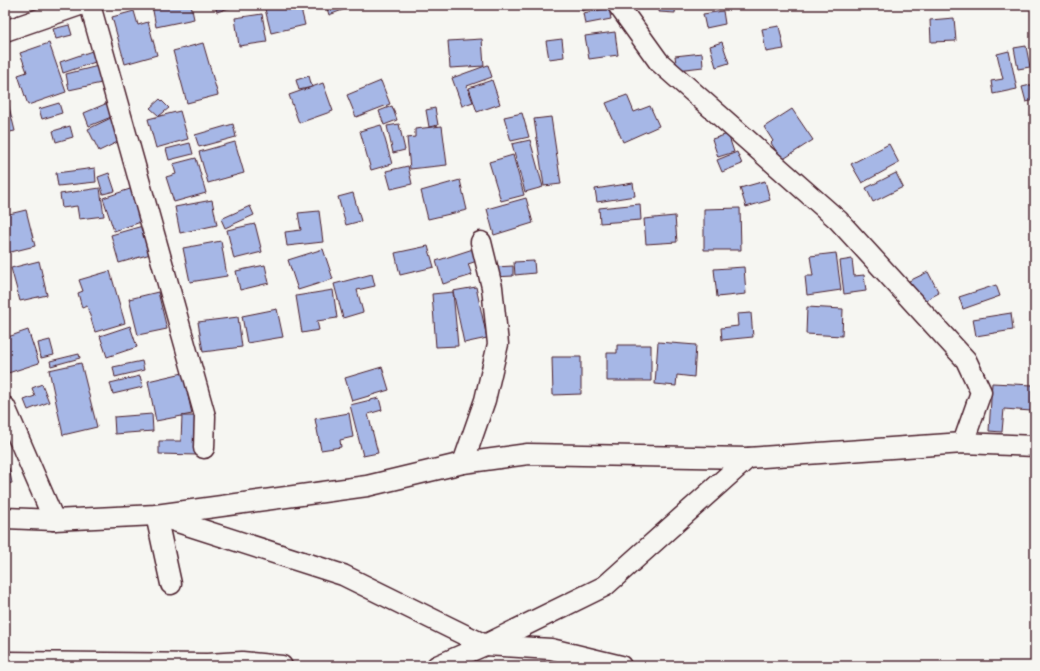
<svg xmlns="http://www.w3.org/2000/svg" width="1040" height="671" font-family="Itim,sans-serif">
	<rect width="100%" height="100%" fill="#f6f6f2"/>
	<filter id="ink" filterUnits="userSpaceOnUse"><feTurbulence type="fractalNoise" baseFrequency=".025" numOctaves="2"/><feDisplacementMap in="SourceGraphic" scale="8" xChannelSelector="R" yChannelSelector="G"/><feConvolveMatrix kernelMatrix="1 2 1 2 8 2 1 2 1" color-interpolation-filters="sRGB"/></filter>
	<g filter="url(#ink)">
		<g fill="#a6b7e6" stroke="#4a1f2b">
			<path d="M152 5H191L194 19 156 27Z"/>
			<path d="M215 5H232V7L217 12Z"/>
			<path d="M264 5H300L305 25 271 33Z"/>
			<path d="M326 5H356L329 15Z"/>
			<path d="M580 5H601L582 11Z"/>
			<path d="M660 5H676L675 13 659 12Z"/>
			<path d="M609 8 611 19 585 24 583 13Z"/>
			<path d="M134 11 138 25 148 22 157 55 125 64 112 17Z"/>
			<path d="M723 11 725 24 706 28 703 14Z"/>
			<path d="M262 14 267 42 239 46 235 18Z"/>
			<path d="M954 18 956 41 931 42 930 20Z"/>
			<path d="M69 25 72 35 56 39 53 29Z"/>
			<path d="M779 26 784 49 766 52 762 29Z"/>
			<path d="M615 32 618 55 589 59 585 36Z"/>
			<path d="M482 39 484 66 450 68 448 41Z"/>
			<path d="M562 39 564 57 549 59 546 41Z"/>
			<path d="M722 42 729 63 716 67 710 46Z"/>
			<path d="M49 43 66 92 28 105 18 75 27 72 20 53Z"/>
			<path d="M203 43 218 95 187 103 173 51Z"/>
			<path d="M1026 46 1030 67 1018 69 1014 48Z"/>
			<path d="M98 49 101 60 63 73 60 62Z"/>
			<path d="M1009 51 1017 89 993 94 991 81 1003 79 997 54Z"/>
			<path d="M702 53 703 67 677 70 675 56Z"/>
			<path d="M102 65 106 82 69 90 66 74Z"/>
			<path d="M488 65 492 77 467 86 473 102 462 106 452 78Z"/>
			<path d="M309 76 312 87 299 90 296 80Z"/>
			<path d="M492 80 500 104 477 112 469 88Z"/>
			<path d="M381 81 390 104 356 117 347 95Z"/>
			<path d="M323 83 333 111 299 123 289 95Z"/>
			<path d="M1035 84V100L1026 102 1022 87Z"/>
			<path d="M627 95 634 112 650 106 659 126 623 142 606 103Z"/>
			<path d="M160 99 169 108 159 116 150 108Z"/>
			<path d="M110 102 116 115 89 126 84 113Z"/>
			<path d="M8 103 15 131 5 133V104Z"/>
			<path d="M59 103 62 113 42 119 39 109Z"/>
			<path d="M392 106 397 120 384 125 379 111Z"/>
			<path d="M435 108 438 125 429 127 426 110Z"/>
			<path d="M792 109 813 140 782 160 771 143 773 141 764 127Z"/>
			<path d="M180 111 188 139 156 148 148 119Z"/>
			<path d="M522 113 529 137 511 141 504 117Z"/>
			<path d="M115 116 126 138 99 151 88 129Z"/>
			<path d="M551 117 561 184 544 186 534 119Z"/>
			<path d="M233 124 236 137 199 147 195 135Z"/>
			<path d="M399 124 405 150 393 153 387 126Z"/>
			<path d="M381 125 392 164 371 170 360 131Z"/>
			<path d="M70 126 73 137 56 142 53 131Z"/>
			<path d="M442 126 447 165 410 169 407 138 415 137V129Z"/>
			<path d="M728 134 734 152 718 157 712 139Z"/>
			<path d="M530 140 543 187 525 192 512 144Z"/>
			<path d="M235 142 244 173 208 183 199 152Z"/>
			<path d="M190 143 193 154 169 160 166 149Z"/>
			<path d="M889 144 899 163 862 183 851 164Z"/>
			<path d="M737 152 742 164 722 172 717 160Z"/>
			<path d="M513 155 524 195 501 201 489 162Z"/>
			<path d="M196 158 206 193 174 202 166 177 176 174 173 164Z"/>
			<path d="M408 166 412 184 391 189 386 171Z"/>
			<path d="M95 168 96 182 58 186 56 173Z"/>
			<path d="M109 173 115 191 103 194 98 177Z"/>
			<path d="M896 173 903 187 873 202 866 188Z"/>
			<path d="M460 180 467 210 428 219 421 191Z"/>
			<path d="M765 181 770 200 746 207 740 188Z"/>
			<path d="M633 183 635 196 597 202 595 189Z"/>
			<path d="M100 188 104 216 79 219 77 206 62 208 60 194Z"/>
			<path d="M133 188 144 221 114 231 103 198Z"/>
			<path d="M353 193 361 221 346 225 338 197Z"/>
			<path d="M526 198 533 223 494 235 487 209Z"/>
			<path d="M212 200 217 225 180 233 175 207Z"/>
			<path d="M640 204 641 220 600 223 599 208Z"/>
			<path d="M250 206 254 215 225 228 221 219Z"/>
			<path d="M740 208 741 250H704V209Z"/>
			<path d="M26 210 35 246 7 253 5 247V215Z"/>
			<path d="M319 211 323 242 287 246 285 232 301 230 298 213Z"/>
			<path d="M675 216 677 242 646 244 644 219Z"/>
			<path d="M255 224 262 252 234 259 227 230Z"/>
			<path d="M146 225 154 253 119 263 111 235Z"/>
			<path d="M221 241 227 276 190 282 183 248Z"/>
			<path d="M428 246 434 267 400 275 395 253Z"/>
			<path d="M323 249 333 279 298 290 288 260Z"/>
			<path d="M473 249 477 261 468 264 472 275 443 284 436 261Z"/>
			<path d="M836 253 841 290 807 295 805 276H813L810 256Z"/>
			<path d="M852 259 854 276 864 275 866 291 844 294 840 261Z"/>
			<path d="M39 261 47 295 20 301 11 268Z"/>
			<path d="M534 261 535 273 515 275 514 262Z"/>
			<path d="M265 265 269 283 240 290 236 271Z"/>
			<path d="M513 266V276L495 277V267Z"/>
			<path d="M744 267 746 294 717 297 714 269Z"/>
			<path d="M110 271 125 323 95 332 87 306 82 308 78 293 83 291 79 280Z"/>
			<path d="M928 272 939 293 920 303 909 281Z"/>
			<path d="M372 274 375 286 357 290 363 312 343 318 334 284Z"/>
			<path d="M996 285 1000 296 963 309 959 297Z"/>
			<path d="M476 287 487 338 464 343 453 291Z"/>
			<path d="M333 290 337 318 317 321 319 330 302 333 296 296Z"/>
			<path d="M158 292 167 329 138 335 129 299Z"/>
			<path d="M453 292 458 346 436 347 432 294Z"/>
			<path d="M807 307 843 309 842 336 806 334Z"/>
			<path d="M277 309 283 337 247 343 242 316Z"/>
			<path d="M751 313 753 337 722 340 721 328 738 326 737 314Z"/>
			<path d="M1011 313 1013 330 976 336 973 319Z"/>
			<path d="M238 317 242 347 203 352 198 322Z"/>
			<path d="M130 326 137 347 107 357 100 336Z"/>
			<path d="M28 330 39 363 5 374V338Z"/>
			<path d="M50 340 54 355 41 358 38 343Z"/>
			<path d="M658 342 696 345 694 377 677 375 676 386 655 384Z"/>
			<path d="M617 345H651V381H607V353H617Z"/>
			<path d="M79 354 80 358 51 366 50 361Z"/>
			<path d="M552 357H581V394L553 395Z"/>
			<path d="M142 361 144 370 115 377 113 367Z"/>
			<path d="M81 363 97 427 63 435 49 370Z"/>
			<path d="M382 367 389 390 352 401 345 378Z"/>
			<path d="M183 373 192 414 156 421 148 381Z"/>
			<path d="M140 376 143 387 113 394 110 383Z"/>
			<path d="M992 383 1033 385 1031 411 1004 409 1002 432 989 431Z"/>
			<path d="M42 384 49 402 28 410 24 400 35 396 32 388Z"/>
			<path d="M379 398 382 410 368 414 378 453 363 456 350 405Z"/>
			<path d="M349 413 353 437 340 440 341 447 321 450 315 419Z"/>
			<path d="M152 414 153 431 115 434 114 417Z"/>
			<path d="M182 416H198L197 455 159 454V441H181Z"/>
			<path d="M9 468 12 483 5 484V469Z"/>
		</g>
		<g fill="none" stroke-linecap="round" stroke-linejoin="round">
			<g stroke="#4a1f2b" stroke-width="23">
				<g id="street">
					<path d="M90 5 205 416 204 448"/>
					<path d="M618 5 659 62 838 220 966 360 981 392 963 443"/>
					<path d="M5 31 80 5"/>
					<path d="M5 407 54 520"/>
					<path d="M463 463 485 400 498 344 492 287 481 242"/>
					<path d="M156 515 171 584"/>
					<path d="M162 517 343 575 485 645 551 649 621 666"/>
					<path d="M5 518 54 520 156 515 367 486 463 463 528 454 748 458 963 443 1035 446"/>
					<path d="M5 662 207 664 242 662 282 666"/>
					<path d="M437 666 485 645 605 586 748 458"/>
				</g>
			</g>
			<use href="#street" stroke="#f6f6f2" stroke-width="20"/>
		</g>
	</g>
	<rect width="1040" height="671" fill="none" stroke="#f6f6f2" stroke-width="20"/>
	<rect x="10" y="10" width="1020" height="651" fill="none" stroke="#4a1f2b" stroke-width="1.5" filter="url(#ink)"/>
</svg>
